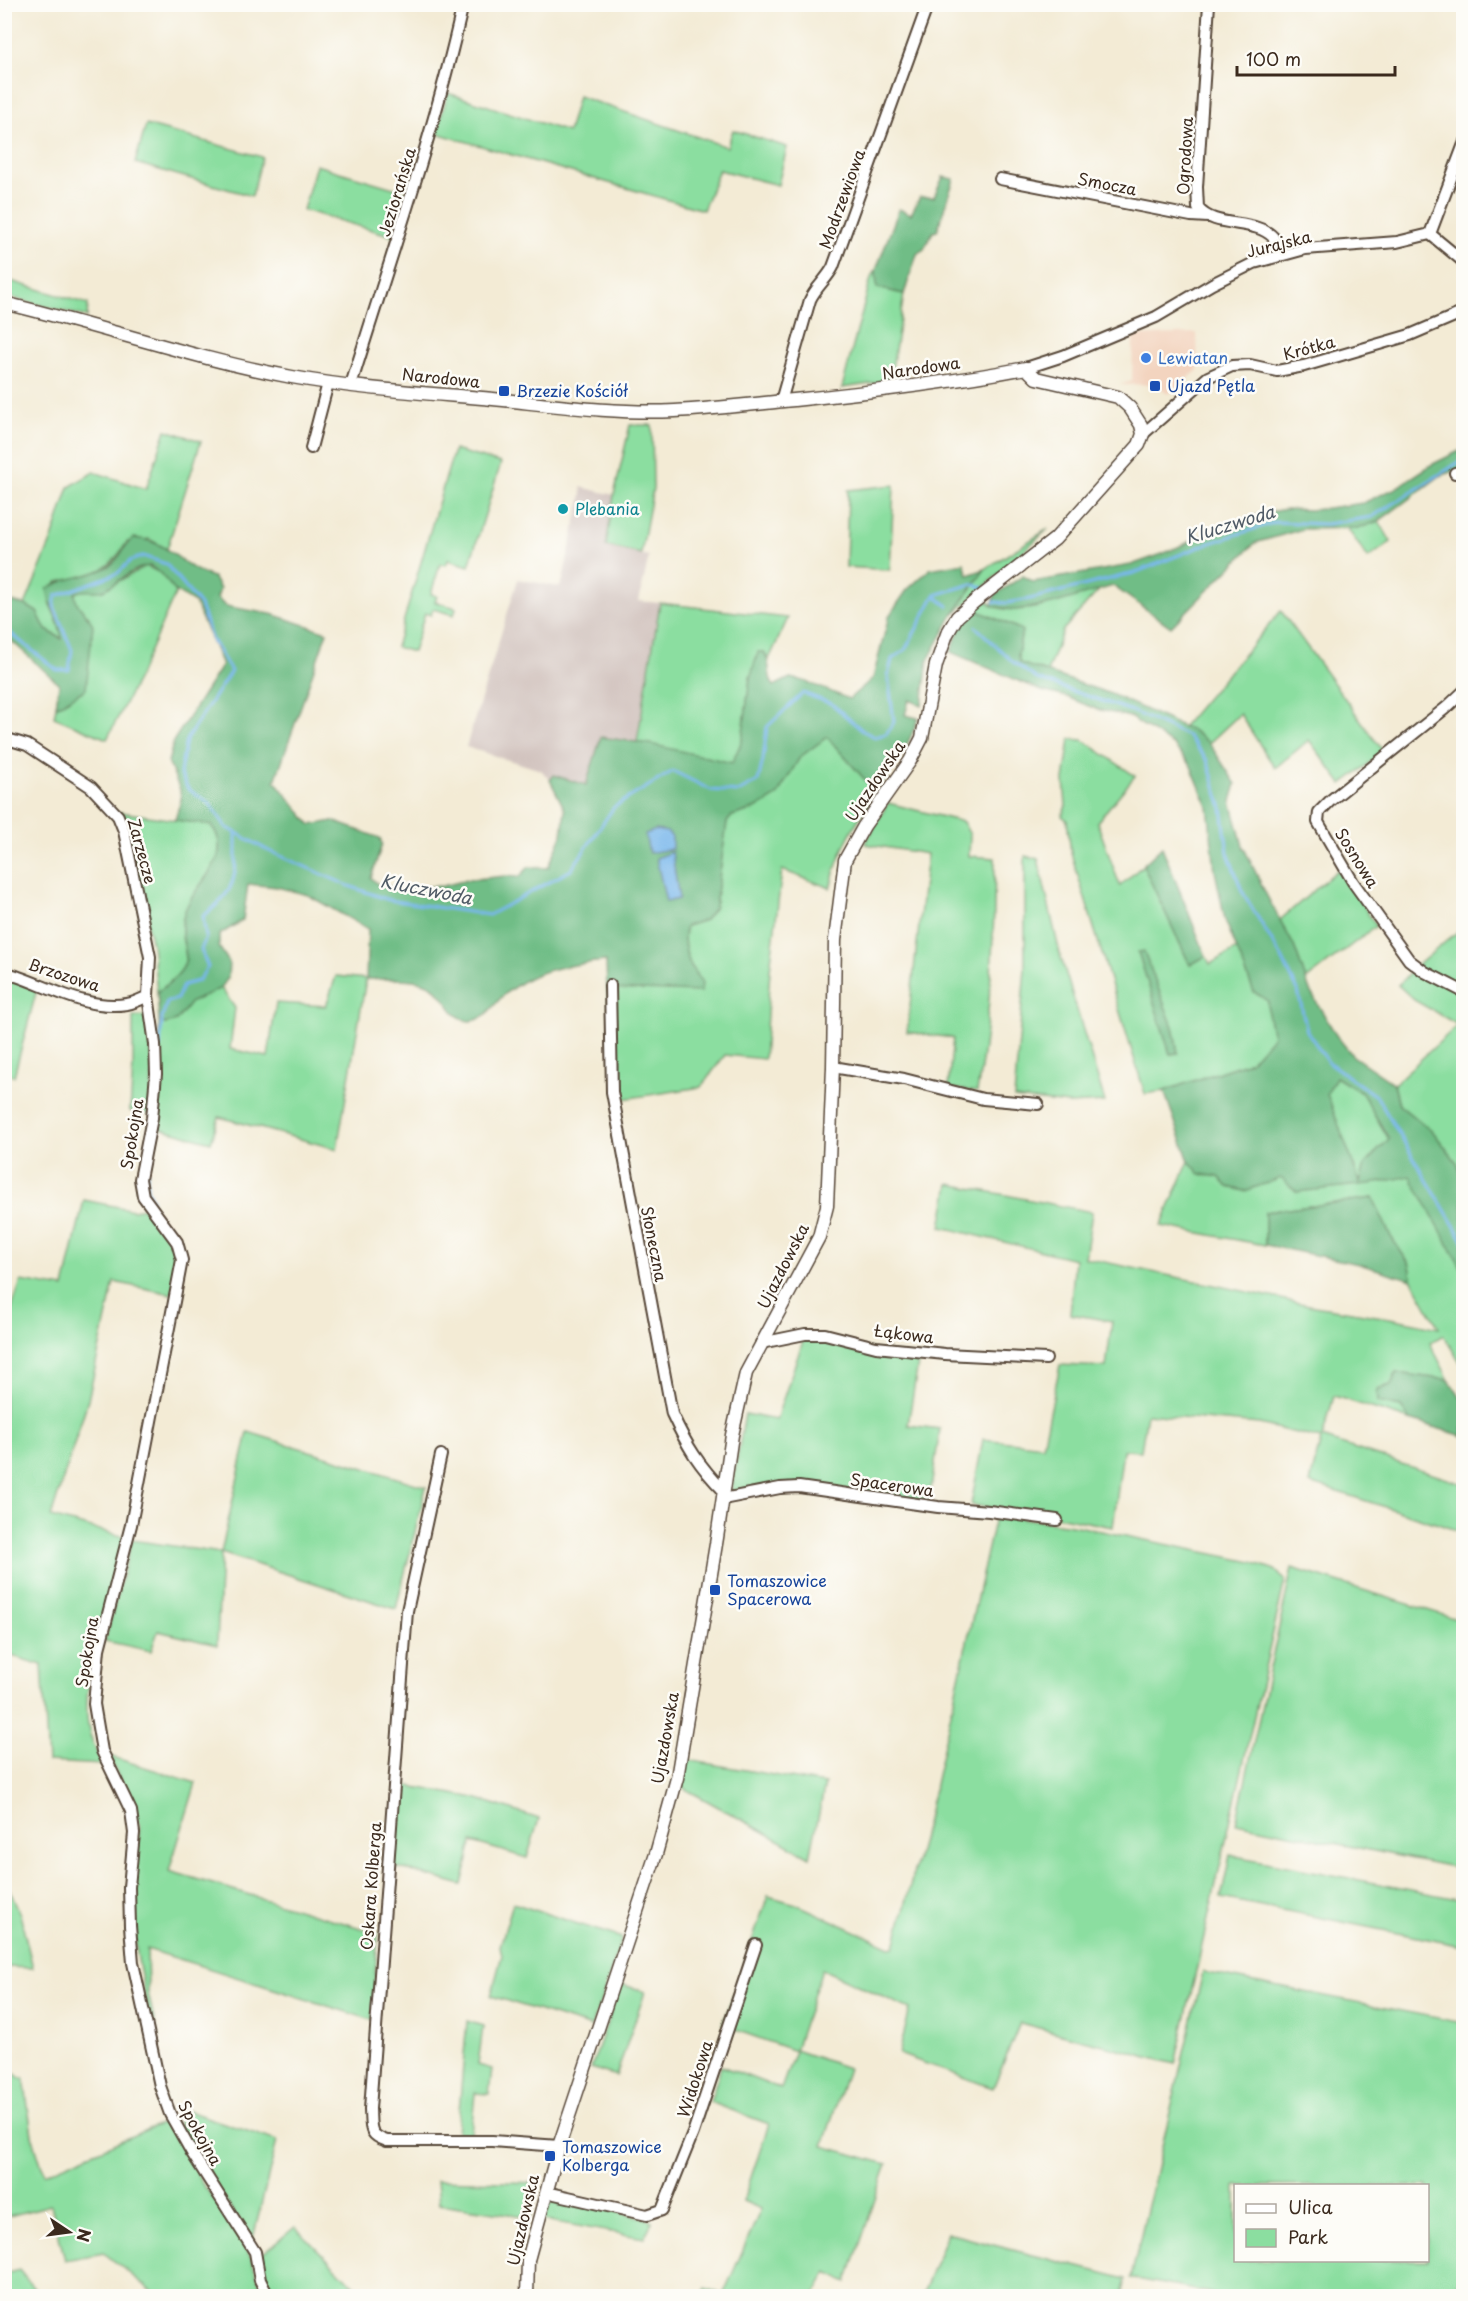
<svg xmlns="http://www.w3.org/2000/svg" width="1468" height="2301" font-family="'Playpen Sans',sans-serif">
	<rect width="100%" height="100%" fill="#fdfcf7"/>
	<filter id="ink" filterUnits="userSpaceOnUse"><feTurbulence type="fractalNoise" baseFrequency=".0167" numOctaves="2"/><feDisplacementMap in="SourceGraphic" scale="12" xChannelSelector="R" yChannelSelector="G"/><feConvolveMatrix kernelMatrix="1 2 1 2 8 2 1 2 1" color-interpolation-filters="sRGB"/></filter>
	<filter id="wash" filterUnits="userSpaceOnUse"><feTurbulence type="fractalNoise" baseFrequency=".008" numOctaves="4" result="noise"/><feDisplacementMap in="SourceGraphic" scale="24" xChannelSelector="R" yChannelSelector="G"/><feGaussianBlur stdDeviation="1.35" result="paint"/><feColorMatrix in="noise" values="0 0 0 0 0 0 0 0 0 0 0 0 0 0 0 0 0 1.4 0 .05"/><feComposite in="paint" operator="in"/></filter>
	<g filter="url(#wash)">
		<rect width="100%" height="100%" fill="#f3ebd5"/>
		<path fill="#f3d4bf" d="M1197 333 1198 370 1168 394 1156 384 1120 385 1132 381 1133 336Z"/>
		<path fill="#cfc0bb" d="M581 487 614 495 606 546 649 556 639 601 660 603 637 742 601 737 586 785 555 775 550 780 541 770 466 747 518 579 559 587 562 583 582 494Z"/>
		<g fill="#8bdea0" stroke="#63845f" stroke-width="1.5" fill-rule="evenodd">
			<path d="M448 93 568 132 578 96 727 147 733 130 787 147 778 185 719 170 703 210 436 133Z"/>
			<path d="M146 125 262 157 252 196 135 163Z"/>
			<path d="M316 165 407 192 396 237 303 210Z"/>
			<path d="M876 270 877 288 904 294 890 381 842 388 871 278Z"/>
			<path d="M4 279 88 304 87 317 5 296Z"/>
			<path d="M630 425H652L653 488 641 554 606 546 614 495Z"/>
			<path d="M166 430 201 441 167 549 149 539 127 542C107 575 93 574 57 582L50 605 60 626 63 639 46 630 37 612 25 605 52 539 69 487 94 472 146 489Z"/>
			<path d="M454 450 501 463 469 566 448 560 446 565 440 564 431 594 437 596 435 602 456 608 454 615 433 609 431 615 425 613 413 652 396 647Z"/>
			<path d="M894 485 890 570 846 567 848 490Z"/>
			<path d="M1379 521 1391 542 1368 558 1347 528H1359Z"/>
			<path d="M1048 529 953 615 985 569Z"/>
			<path d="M146 566 160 573 176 592 139 676 107 739 54 717 60 684 56 706 89 616C79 609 75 605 75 593L80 590H103Z"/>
			<path d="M1101 588 1063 630 1047 672 1019 663 1018 655 1022 630 976 610 987 601C1008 624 1076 596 1101 588Z"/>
			<path d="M660 603 788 618 769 659 764 652 750 678 742 741 732 763 637 742Z"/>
			<path d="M1281 611 1384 752 1342 784 1309 740 1275 768 1240 714 1209 743 1183 726Z"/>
			<path d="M827 737 876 792C853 827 840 847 830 888L782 870 770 970 764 1059 725 1055 701 1087 617 1100 607 989 702 982C689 968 680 944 686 926L705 920 715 907 727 822 732 816 757 808 789 774 800 757Z"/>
			<path d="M1070 739 1083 740 1135 776 1097 822 1120 886 1143 865 1190 965 1206 956 1210 964 1237 949 1254 992 1268 1001V1013L1273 1036 1252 1060 1246 1063 1164 1091 1145 1094 1071 853 1067 820 1062 816 1066 806 1064 780ZM1143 951 1173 1027 1178 1053 1170 1054Z"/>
			<path d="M888 803 963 822 970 835 969 856 995 858C994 937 991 1015 977 1092L948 1088 953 1038 907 1032 927 854 865 844Z"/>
			<path d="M119 812 211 825C237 859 195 881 185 911 171 952 209 956 157 992L152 944Z"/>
			<path d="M1025 856 1038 859 1060 954 1105 1102 1069 1104 1014 1098 1025 969Z"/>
			<path d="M1340 868 1376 926 1306 980 1294 946 1280 920Z"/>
			<path d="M1463 927V1186L1458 1164 1434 1133 1399 1105 1394 1084 1458 1025 1414 1000 1398 985 1419 964Z"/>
			<path d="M4 976 37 989 14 1076 5 1074Z"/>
			<path d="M336 976 366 979 337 1149 219 1117 211 1142 155 1127 160 1082 159 1021 165 1024 176 1021 191 1002 221 988 235 1008 230 1049 268 1057 276 1003 326 1006Z"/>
			<path d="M147 1016 153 1070 149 1114 130 1111 133 1066V1017Z"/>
			<path d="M1336 1077 1362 1093 1389 1139 1365 1164 1377 1183 1410 1175 1463 1270 1464 1368 1443 1335 1430 1343 1449 1380 1396 1373 1391 1385 1379 1388 1378 1402 1401 1407 1410 1420 1334 1396 1322 1438 1463 1484V1532L1310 1483 1321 1439 1259 1424 1147 1414 1141 1451 1123 1450 1113 1527 1062 1517 971 1505 983 1439 1043 1446 1060 1365 1106 1367 1112 1321 1070 1314 1075 1259 941 1227 949 1184 1092 1212 1085 1258 1314 1306 1395 1319 1439 1328 1412 1280 1410 1265 1391 1237 1373 1198 1265 1212V1245L1161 1226 1189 1161 1201 1174 1219 1177 1228 1187 1244 1191 1281 1178Z"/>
			<path d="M84 1200 133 1210 144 1208 175 1243 179 1261 172 1294 114 1282 88 1400 51 1517 125 1537C111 1589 78 1680 89 1731 92 1742 98 1754 102 1765L48 1762 42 1665 5 1654 4 1331 21 1281 64 1288Z"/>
			<path d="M804 1338 919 1357 908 1425 940 1429 929 1502 798 1484 731 1493 745 1414 776 1420Z"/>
			<path d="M248 1432 426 1487 396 1609 221 1553 217 1645 158 1631 151 1651 105 1641 132 1540 221 1553Z"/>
			<path d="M1006 1516 1072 1525 1252 1562 1275 1570 1285 1580 1175 2064 1020 2023 993 2088 899 2054 910 2009 822 1969 795 2050 848 2068 823 2146 887 2164 847 2282 827 2273 814 2296H702L706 2288 723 2295 761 2209 743 2201 769 2124 710 2102 721 2066 781 2089 795 2051 722 2025 768 1896 796 1904 890 1947 895 1946 927 1820 995 1517Z"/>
			<path d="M1292 1568 1463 1621V1869L1236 1823Z"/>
			<path d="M109 1756 196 1783 169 1871 378 1933 372 2020 147 1949 148 1993 157 2033 150 2026 136 1948 132 1893 140 1825Z"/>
			<path d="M687 1760 825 1784 810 1857 680 1786Z"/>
			<path d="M398 1784 475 1798 539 1819 527 1858 472 1842 462 1885 392 1866Z"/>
			<path d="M1230 1855 1463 1900V1946L1221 1898Z"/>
			<path d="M4 1877 20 1914 33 1968 5 1967Z"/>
			<path d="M513 1903 622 1938 592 2027 491 1996 502 1955 500 1946Z"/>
			<path d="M1203 1972 1463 2023 1464 2272 1450 2296H1227L1131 2278ZM1236 2186H1428V2260H1236Z"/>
			<path d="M621 1984 645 1992 616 2076 591 2068Z"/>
			<path d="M467 2021 483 2026 478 2065 492 2069 489 2094 475 2093 471 2134 457 2133Z"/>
			<path d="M4 2065 20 2078H24L32 2135 44 2174 169 2120 202 2183 231 2223 251 2257 264 2296H158L104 2253 65 2260 51 2205 5 2217Z"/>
			<path d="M176 2107 277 2141 252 2242 179 2126Z"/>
			<path d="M437 2180 539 2183 531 2217 439 2204Z"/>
			<path d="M559 2199 645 2218 652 2222 644 2238 544 2220C546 2209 548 2202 559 2199Z"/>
			<path d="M295 2227 364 2296H271L261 2255Z"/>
			<path d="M947 2233 1126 2279 1122 2296H922Z"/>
			<path d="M19 2270 40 2296H5V2274Z"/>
		</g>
		<g fill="#70bd86" stroke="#567452" stroke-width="1.5" fill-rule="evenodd">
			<path d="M943 177 954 179 937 231 933 232 924 249 917 254 904 294 877 288 876 270 899 209 911 214 920 197H934Z"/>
			<path d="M1459 451 1463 453V468L1440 476 1379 521 1359 528 1303 529 1255 543 1171 627 1113 586 1052 604 1015 610 992 606 995 595 1023 576 1033 582 1131 565 1162 554 1224 527 1264 513 1286 509 1313 510 1363 503 1396 488 1431 465Z"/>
			<path d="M133 538C170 540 182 569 213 577L220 589 217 598 224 605 230 607 271 614 327 632 275 781 311 825 333 821 380 838 382 844 371 878 380 886 401 888 443 886 467 880 505 876 519 877 529 867 548 868 562 835 565 810 550 780 554 775 586 785 601 737 650 744 732 763 742 741 750 678 758 652H764C772 663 766 677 774 686L790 678 804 681 849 699 873 678 889 616 907 590 930 569 964 563 968 575 985 569 953 615 928 660 922 705 909 700 905 715 918 718C909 746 893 769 876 792L827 737 800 757 777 796 757 808 732 816 727 822 715 907 705 920 686 926C680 944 689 968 702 982L701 992 607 989 606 961C584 963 548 968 529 978 521 982 513 988 506 993 494 1003 487 1020 470 1021 452 1021 446 993 430 985 412 976 386 980 366 979L368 929 308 895 277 887 248 884 243 920 219 935V947L229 962 228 978 221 988 191 1002 176 1021 165 1024 159 1021 157 992C209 956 172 952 185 911 195 881 237 859 211 825L175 820 181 800 180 790 168 762 174 740 222 665 195 603 176 592 160 573 150 566C132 567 119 583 103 590 94 593 84 588 75 593 75 608 87 612 93 625L86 689 56 707 59 684 5 635V600L25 605 37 612 46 630 62 639C59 620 50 608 47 589 66 576 90 578 109 566 120 560 123 546 133 538Z"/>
			<path d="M976 610 1022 630 1018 655 1020 663 1111 694 1195 732 1209 743 1236 784 1231 801 1243 846 1267 896 1294 946 1310 991 1336 1035 1353 1056 1394 1084 1399 1105 1434 1133 1458 1164 1463 1186V1270L1410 1176 1377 1183 1297 1192 1281 1178 1245 1191 1228 1187 1219 1177 1200 1174 1189 1161 1164 1091 1246 1063 1252 1060 1273 1036 1268 1013V1001L1254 992 1225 920 1215 871 1208 807 1190 764 1173 745 1130 717 1096 709 1067 697 1042 691 951 652 960 627ZM1336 1077 1362 1093 1389 1139 1365 1164 1360 1182 1327 1094Z"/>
			<path d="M1162 847 1206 956 1190 965 1143 865Z"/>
			<path d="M1144 951 1173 1027 1178 1053 1170 1054 1138 952Z"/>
			<path d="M1373 1198 1391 1237 1410 1265 1412 1280 1359 1264 1265 1245V1212Z"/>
			<path d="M1396 1373 1449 1380 1463 1401V1436L1410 1420 1401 1407 1378 1402 1377 1390 1391 1385Z"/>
		</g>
		<g fill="#78b7ec" stroke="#5a7085" stroke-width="1.5">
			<path d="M656 830 667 832 672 837V849L649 853 645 834Z"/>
			<path d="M672 852 679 899 666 902 656 858Z"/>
		</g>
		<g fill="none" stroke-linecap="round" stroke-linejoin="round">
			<g stroke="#78b7ec" stroke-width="3">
				<path d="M935 596 948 606"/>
				<path d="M994 602 1007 603 1030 599 1134 573 1204 545 1276 522 1326 524 1372 517 1464 459"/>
				<path d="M4 625 10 633 57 670H69L72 650 54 606 56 596 118 573 130 561 143 556 166 564 200 605 212 640 231 671 186 740 180 773 188 789 210 804 226 827 267 850 349 886 389 900 489 915 571 870 614 807 673 771 711 790 738 792 758 781 763 760 767 727 803 693 832 704 863 731 875 737 886 734 894 722 888 676 892 659 905 650 935 595 972 584 984 588"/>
				<path d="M976 627 1013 662 1037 679 1129 710 1188 736 1207 760 1222 808 1228 853 1242 891 1282 958 1298 991 1307 1031 1328 1062 1377 1097 1464 1242"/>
				<path d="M160 1047 162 1018 167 1002 177 999 183 985 198 981 208 967 201 950 206 937 203 916C239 890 236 874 236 833"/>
				<path d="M147 1172V1189L152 1200"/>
			</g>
		</g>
	</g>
	<g filter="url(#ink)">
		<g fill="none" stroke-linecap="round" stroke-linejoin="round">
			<g stroke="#574739" stroke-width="14">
				<g id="minor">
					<path d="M1209 4 1197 187 1198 208C1214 229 1255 218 1273 237 1276 242 1278 250 1281 255"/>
					<path d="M1000 179 1191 216 1208 217"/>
					<path d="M1430 234 1464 144"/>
					<path d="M1430 234 1464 262"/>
					<path d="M1026 368 1063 356 1156 317 1212 284 1254 263 1305 249 1397 242 1430 234"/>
					<path d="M351 385C390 259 434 134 463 4"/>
					<path d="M781 401 810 300C816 287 827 279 833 267L928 4"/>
					<path d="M1143 434 1208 377 1232 366 1250 365 1277 371 1304 366 1410 335 1464 312"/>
					<path d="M311 448 328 383"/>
					<path d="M1455 473 1464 471"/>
					<path d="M1464 691 1447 707 1331 800 1319 812 1318 822 1353 882 1409 960 1425 972 1464 992"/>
					<path d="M4 738 27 745 91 787 118 816 124 831 150 957 148 996 155 1044 156 1074 152 1118 140 1179 143 1196 177 1242 182 1260 131 1525 99 1649 94 1704 102 1751 131 1811 134 1833 129 1887 130 1926 133 1963 160 2086 170 2114 192 2153 255 2252 260 2280 268 2296"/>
					<path d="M4 972C43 983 85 1011 127 1004 134 1003 142 999 148 996"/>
					<path d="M610 985 612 1092 672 1414C687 1446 699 1466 724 1491"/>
					<path d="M833 1067 904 1079 983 1099 1038 1104"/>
					<path d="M761 1343 805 1334H825L876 1347 945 1354 1046 1359"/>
					<path d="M441 1455 407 1611 370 2109C371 2128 368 2135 387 2141H492L559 2146"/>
					<path d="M723 1499 780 1488 799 1487 938 1507 989 1511 1057 1520"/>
					<path d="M546 2192 647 2215 662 2210 693 2133 756 1945"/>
				</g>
			</g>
			<g stroke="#574739" stroke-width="15">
				<path id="tertiary" d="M4 303C101 326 195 359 292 377 358 389 426 393 493 399 553 405 615 414 675 411 715 409 754 404 794 400 872 392 949 383 1026 368L1036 378 1118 397 1130 408 1141 425 1143 434 1139 445 1055 539 974 602 957 617 947 634 936 665 922 738 910 761 864 826 845 860 835 940 833 1067 827 1206 819 1237 746 1373 732 1435 717 1538 677 1778 656 1854 559 2146 528 2260 527 2296"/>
			</g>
			<use href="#minor" stroke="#fff" stroke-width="10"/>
			<use href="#tertiary" stroke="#fff" stroke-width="12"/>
		</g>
	</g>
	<circle fill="#3f7fe0" stroke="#fdfcf7" stroke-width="2" cx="1146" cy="358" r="6"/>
	<g fill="#1a4fb4" stroke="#fdfcf7" stroke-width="2">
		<rect x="1149" y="380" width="12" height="12" rx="3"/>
		<rect x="498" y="385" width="12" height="12" rx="3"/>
		<rect x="709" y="1584" width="12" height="12" rx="3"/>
		<rect x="544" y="2150" width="12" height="12" rx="3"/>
	</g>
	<circle fill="#0f9aa8" stroke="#fdfcf7" stroke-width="2" cx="563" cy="509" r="6"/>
	<g text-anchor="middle" stroke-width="5" stroke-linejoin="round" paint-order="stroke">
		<g font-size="16" fill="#3b2a1e" stroke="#fdfcf7">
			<text transform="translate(1185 156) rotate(-87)" y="6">Ogrodowa</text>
			<text transform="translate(1107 184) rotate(11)" y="6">Smocza</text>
			<text transform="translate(397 192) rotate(-73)" y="6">Jeziorańska</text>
			<text transform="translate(842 199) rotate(-70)" y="6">Modrzewiowa</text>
			<text transform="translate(1279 244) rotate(-14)" y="6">Jurajska</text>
			<text transform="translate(1309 348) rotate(-15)" y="6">Krótka</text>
			<text transform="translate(921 368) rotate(-8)" y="6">Narodowa</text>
			<text transform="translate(441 378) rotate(6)" y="6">Narodowa</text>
			<text transform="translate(875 781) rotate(-56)" y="6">Ujazdowska</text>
			<text transform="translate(142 851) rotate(75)" y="6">Zarzecze</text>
			<text transform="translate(1357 858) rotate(58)" y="6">Sosnowa</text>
			<text transform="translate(64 975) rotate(18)" y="6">Brzozowa</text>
			<text transform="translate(132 1134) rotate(-81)" y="6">Spokojna</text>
			<text transform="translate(654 1244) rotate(79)" y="6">Słoneczna</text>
			<text transform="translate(783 1266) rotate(-63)" y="6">Ujazdowska</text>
			<text transform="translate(904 1334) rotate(7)" y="6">Łąkowa</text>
			<text transform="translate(892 1485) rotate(8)" y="6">Spacerowa</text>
			<text transform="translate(87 1652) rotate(-81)" y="6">Spokojna</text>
			<text transform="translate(665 1738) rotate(-80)" y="6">Ujazdowska</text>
			<text transform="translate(371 1886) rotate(-86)" y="6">Oskara Kolberga</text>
			<text transform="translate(695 2079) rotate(-72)" y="6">Widokowa</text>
			<text transform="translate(200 2133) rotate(61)" y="6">Spokojna</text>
			<text transform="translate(523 2220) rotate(-77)" y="6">Ujazdowska</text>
		</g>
		<g font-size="16" fill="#366cbe" stroke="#fdfcf7" text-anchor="start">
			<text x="1158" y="364">Lewiatan</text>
		</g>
		<g font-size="16" fill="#164399" stroke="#fdfcf7" text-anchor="start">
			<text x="1167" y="392">Ujazd Pętla</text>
			<text x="516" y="397">Brzezie Kościół</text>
			<text x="727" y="1587">Tomaszowice<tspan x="727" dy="18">Spacerowa</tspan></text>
			<text x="562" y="2153">Tomaszowice<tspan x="562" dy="18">Kolberga</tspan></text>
		</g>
		<g font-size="16" fill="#0d838f" stroke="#fdfcf7" text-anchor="start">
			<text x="575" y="515">Plebania</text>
		</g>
		<g font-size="18" font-style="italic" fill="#505b66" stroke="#fdfcf7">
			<text transform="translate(1230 525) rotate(-17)" y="6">Kluczwoda</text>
			<text transform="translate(426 890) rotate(11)" y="6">Kluczwoda</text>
		</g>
	</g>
	<rect width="1468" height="2301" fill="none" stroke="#fdfcf7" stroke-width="24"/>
	<rect x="1234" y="2184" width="195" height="78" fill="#fdfcf7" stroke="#afa8a0" stroke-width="1.5"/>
	<rect x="1246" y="2204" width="30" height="9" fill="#ffffff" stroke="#afa8a0" stroke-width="1.5"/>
	<text x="1288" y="2214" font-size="18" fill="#3b2a1e">Ulica</text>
	<rect x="1246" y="2229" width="30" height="18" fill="#8bdea0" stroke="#afa8a0" stroke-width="1.5"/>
	<text x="1288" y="2244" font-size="18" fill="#3b2a1e">Park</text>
	<g transform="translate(69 2232) rotate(103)" stroke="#fdfcf7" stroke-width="4.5" paint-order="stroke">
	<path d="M0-4.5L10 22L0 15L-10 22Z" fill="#3b2a1e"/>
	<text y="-9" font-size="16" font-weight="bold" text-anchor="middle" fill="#3b2a1e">N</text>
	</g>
	<path d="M1237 66v9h158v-9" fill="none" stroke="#3b2a1e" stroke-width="3"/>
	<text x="1246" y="66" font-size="18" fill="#3b2a1e" stroke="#fdfcf7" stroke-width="4.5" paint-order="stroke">100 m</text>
</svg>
